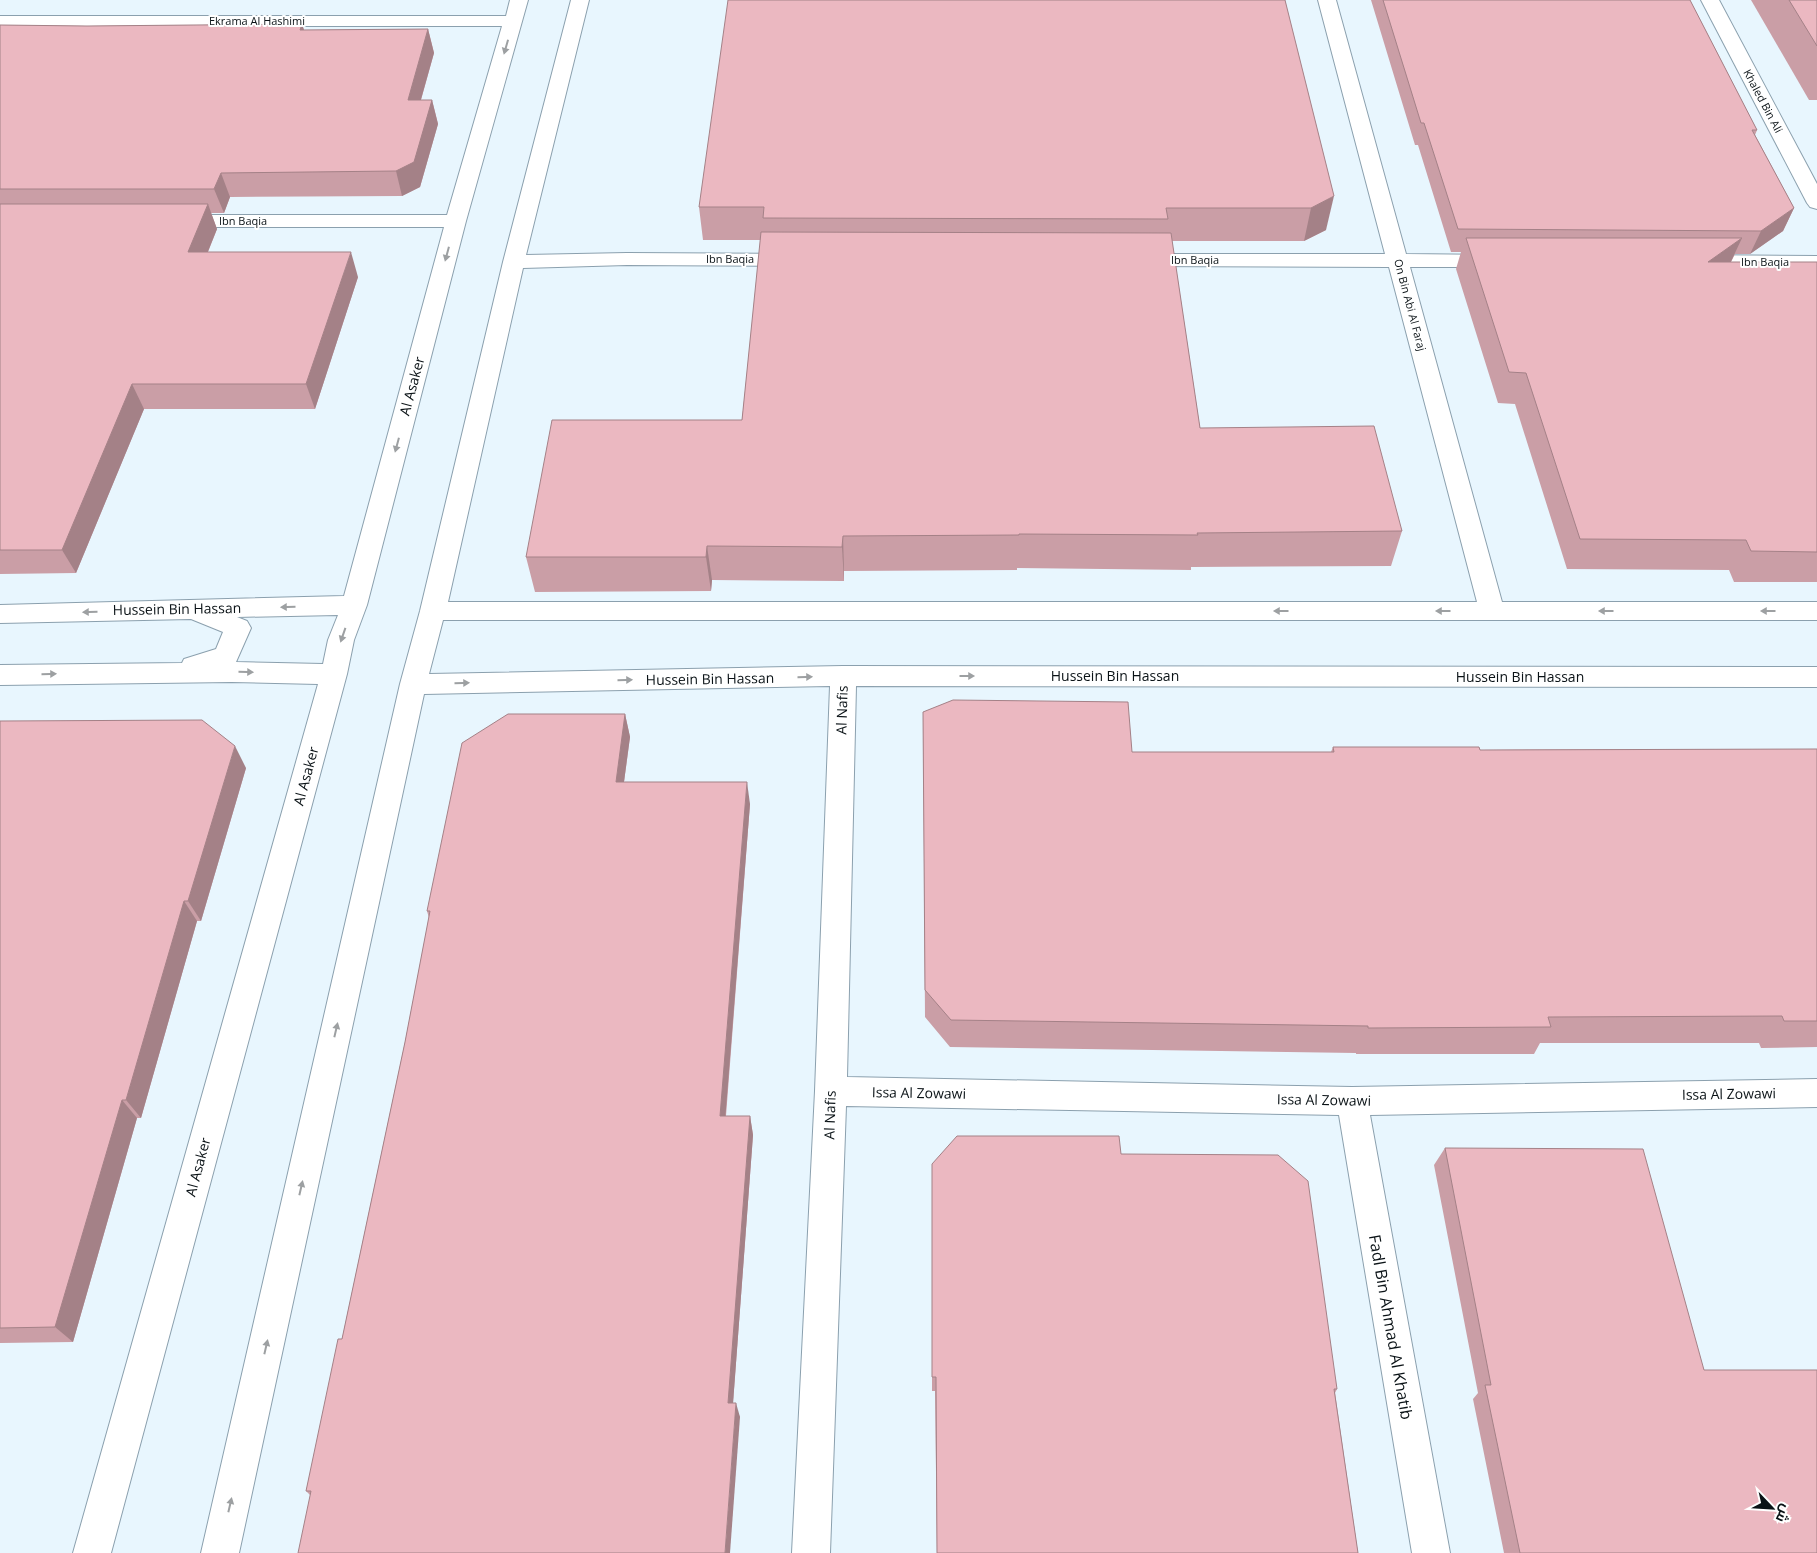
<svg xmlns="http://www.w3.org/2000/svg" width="1817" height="1553" font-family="'Open Sans',Cairo,sans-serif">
	<rect width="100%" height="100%" fill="#e8f6fe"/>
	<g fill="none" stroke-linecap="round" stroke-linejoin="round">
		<g stroke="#8ba0ae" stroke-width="2">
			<g id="minor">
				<path d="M510 0H528L466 221 367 605 354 640 347 674 111 1553H73L318 684 232 682 0 685V665L182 663 184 659 216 649 223 632 191 619 0 623V605L344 596 444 227H178L171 225 168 221 171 217 178 215H447L502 26H0V16H506ZM338 615 328 640 323 664 236 662 251 628 247 621 237 617Z"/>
				<path d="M571 0H589L526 255 627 253 795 254 802 255 806 260 802 265 795 266 627 265 523 268 448 602H1477L1389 267 1138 266 1131 265 1127 260 1131 255 1138 254H1385L1318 0H1336L1406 254 1497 255 1504 256 1508 261 1504 266 1497 267H1410L1502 602H1817V620H443L429 674 843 666 1817 667V687L856 686 847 1077 1352 1087 1817 1079V1107L1370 1115 1450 1553H1412L1339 1115 846 1106 830 1553H792L815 1091 830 686 424 694 239 1553H201L400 684 420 611 503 262Z"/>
				<path d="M1701 0H1719L1817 184V209L1810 207 1807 203Z"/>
				<path d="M1693 255 1817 256V268L1693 267 1686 266 1682 261 1686 256Z"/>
			</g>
		</g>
		<use href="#minor" fill="#fff" fill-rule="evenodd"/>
	</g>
	<g fill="#ca9ea6">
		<path d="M1285 0 1326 230 1304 241H1172L1200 428 1402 531 1391 566 1191 567V570L1017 568V570L844 571V581L712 580 711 591 535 592 526 557 742 420 761 240H703L699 207Z"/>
		<path d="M1371 0H1690L1757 130 1755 135 1794 208 1783 231 1750 254H1735L1731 262H1817V582H1734L1729 570 1567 569 1515 404 1498 403 1456 269 1461 252H1451L1418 145H1415Z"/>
		<path d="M1751 0H1817V100H1809Z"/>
		<path d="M302 24 304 30 428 29 434 53 421 100H432L438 124 420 187 402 196 230 197 224 213H211L217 229 208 252 358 277 315 409H144L76 573 0 574V25L87 26Z"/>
		<path d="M923 712 1132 752H1331L1333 747 1480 750 1817 749V1047L1761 1048 1759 1043H1540L1534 1054H1356V1053L950 1047 925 1017Z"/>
		<path d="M625 714 630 737 624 782 750 804 726 1116H750L753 1135 733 1403 740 1417 310 1495 306 1491 342 1339 405 1042 429 918 427 911Z"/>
		<path d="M0 721 246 768 201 921H197L141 1118H137L73 1342 0 1343Z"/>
		<path d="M1445 1148 1704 1370 1817 1553H1504L1473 1399 1478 1393 1434 1165Z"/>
		<path d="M1121 1154 1337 1389 1335 1393 1358 1553H937L935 1391H932V1164Z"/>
	</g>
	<g fill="#a48187">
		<path d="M302 24 310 48 300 30Z"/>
		<path d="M428 29 434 53 414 124 408 100Z"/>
		<path d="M432 100 438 124 420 187 402 196 396 171Z"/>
		<path d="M221 173 230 197 224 213 214 189Z"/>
		<path d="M1334 196 1326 230 1304 241 1311 208Z"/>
		<path d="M208 204 217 229 198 276 188 252Z"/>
		<path d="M1794 208 1783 231 1750 254 1761 231Z"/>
		<path d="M1742 238 1727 270 1708 262Z"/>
		<path d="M351 252 358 277 315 409 306 384Z"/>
		<path d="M132 384 144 409 76 573 62 550Z"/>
		<path d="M843 536 844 571V581L842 547Z"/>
		<path d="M707 546 712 580 711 591 706 557Z"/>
		<path d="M625 714 630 737 621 804 616 782Z"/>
		<path d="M235 746 246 768 201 921 188 901Z"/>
		<path d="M747 782 750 804 724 1134 720 1116Z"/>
		<path d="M184 901 197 921 141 1118 126 1100Z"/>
		<path d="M122 1100 137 1118 73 1342 55 1327Z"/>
		<path d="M750 1116 753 1135 732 1417 728 1403Z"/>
		<path d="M736 1403 740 1417 730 1553H725Z"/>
	</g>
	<g fill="#ebb8c1" stroke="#a48187">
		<path d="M728 0H1285L1334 196 1311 208H1166L1168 219 763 218 764 207H699Z"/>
		<path d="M1383 0H1690L1757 130H1752L1794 208 1761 231 1458 229 1424 123H1421Z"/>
		<path d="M1789 0H1817V46Z"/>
		<path d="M302 24 300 30 428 29 408 100H432L414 162 396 171 221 173 214 189H0V25L87 26Z"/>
		<path d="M0 204H208L188 252H351L306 384H132L62 550H0Z"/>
		<path d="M761 232 1171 233 1200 428 1374 426 1402 531 1197 533 1198 535 1019 534V535L843 536 842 547 707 546 706 557H526L552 420H742Z"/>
		<path d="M1466 238H1742L1708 262H1817V552L1751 551 1746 540 1580 539 1526 373 1509 372Z"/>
		<path d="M953 700 1128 702 1132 752H1334L1333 747H1479L1480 750 1817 749V1021H1784L1782 1016 1548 1017 1551 1027 1368 1028V1026L951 1020 925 990 923 712Z"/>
		<path d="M508 714H625L616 782H747L720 1116H750L728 1403H736L725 1553H298L311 1491H306L338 1339H342L405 1042 430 911H427L462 743Z"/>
		<path d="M202 720 235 746 188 901H184L126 1100H122L55 1327 0 1328V721Z"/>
		<path d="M957 1136H1119L1121 1154 1278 1155 1308 1181 1337 1389H1334L1358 1553H937L936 1377H932V1164Z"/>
		<path d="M1445 1148 1643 1149 1704 1370H1817V1553H1520L1485 1385H1491Z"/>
	</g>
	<defs><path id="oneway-solid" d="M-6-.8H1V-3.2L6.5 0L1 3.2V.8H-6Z" transform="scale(1.25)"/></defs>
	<g fill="#9da0a2">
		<use href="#oneway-solid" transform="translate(506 47) rotate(106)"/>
		<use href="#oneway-solid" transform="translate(447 254) rotate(105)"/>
		<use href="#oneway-solid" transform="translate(397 445) rotate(105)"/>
		<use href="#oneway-solid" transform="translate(288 607) rotate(179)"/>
		<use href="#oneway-solid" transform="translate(1281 611) rotate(-180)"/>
		<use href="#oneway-solid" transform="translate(1443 611) rotate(-180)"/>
		<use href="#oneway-solid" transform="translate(1606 611) rotate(180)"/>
		<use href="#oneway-solid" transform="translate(1768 611) rotate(180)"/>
		<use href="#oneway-solid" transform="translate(90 612) rotate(179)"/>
		<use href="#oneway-solid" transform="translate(343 635) rotate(109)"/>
		<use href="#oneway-solid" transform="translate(246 672) rotate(1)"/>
		<use href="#oneway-solid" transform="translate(49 674) rotate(-1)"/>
		<use href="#oneway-solid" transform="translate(967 676)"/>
		<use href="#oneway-solid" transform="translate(805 677) rotate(-1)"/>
		<use href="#oneway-solid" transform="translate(625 680) rotate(-1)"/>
		<use href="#oneway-solid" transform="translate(462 683) rotate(-1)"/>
		<use href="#oneway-solid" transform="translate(336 1030) rotate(-77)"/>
		<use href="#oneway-solid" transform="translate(301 1188) rotate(-77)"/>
		<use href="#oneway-solid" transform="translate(266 1347) rotate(-77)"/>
		<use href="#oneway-solid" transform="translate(230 1505) rotate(-77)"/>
	</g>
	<g text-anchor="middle" stroke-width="4" stroke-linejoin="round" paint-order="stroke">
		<g font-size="11" fill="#0a1216" stroke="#fff">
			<text x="257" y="25">Ekrama Al Hashimi</text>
			<text transform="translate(1763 101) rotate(62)" y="4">Khaled Bin Ali</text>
			<text x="243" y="225">Ibn Baqia</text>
			<text x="730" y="263">Ibn Baqia</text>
			<text x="1195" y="264">Ibn Baqia</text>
			<text x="1765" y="266">Ibn Baqia</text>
			<text transform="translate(1410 305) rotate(75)" y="4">On Bin Abi Al Faraj</text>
		</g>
		<g font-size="14" fill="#0a1216" stroke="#fff">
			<text transform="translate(412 386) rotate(-75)" y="5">Al Asaker</text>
			<text transform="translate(177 609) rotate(-1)" y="5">Hussein Bin Hassan</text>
			<text x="1115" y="681">Hussein Bin Hassan</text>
			<text x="1520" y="682">Hussein Bin Hassan</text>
			<text transform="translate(710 679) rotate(-1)" y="5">Hussein Bin Hassan</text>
			<text transform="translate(842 710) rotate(-88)" y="5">Al Nafis</text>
			<text transform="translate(306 776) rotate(-75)" y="5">Al Asaker</text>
			<text transform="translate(919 1093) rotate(1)" y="5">Issa Al Zowawi</text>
			<text transform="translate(1729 1094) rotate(-1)" y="5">Issa Al Zowawi</text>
			<text transform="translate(1324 1100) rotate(1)" y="5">Issa Al Zowawi</text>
			<text transform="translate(830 1115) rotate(-88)" y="5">Al Nafis</text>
			<text transform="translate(198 1167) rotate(-75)" y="5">Al Asaker</text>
		</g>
		<g font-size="16" fill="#0a1216" stroke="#fff">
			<text transform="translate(1391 1327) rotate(80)" y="6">Fadl Bin Ahmad Al Khatib</text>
		</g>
	</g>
	<g transform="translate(1772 1508) rotate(115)" stroke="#ffffff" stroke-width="4" paint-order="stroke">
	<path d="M0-4L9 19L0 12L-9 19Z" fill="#0a1216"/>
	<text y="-8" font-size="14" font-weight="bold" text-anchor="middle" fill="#0a1216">ش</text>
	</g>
</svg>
